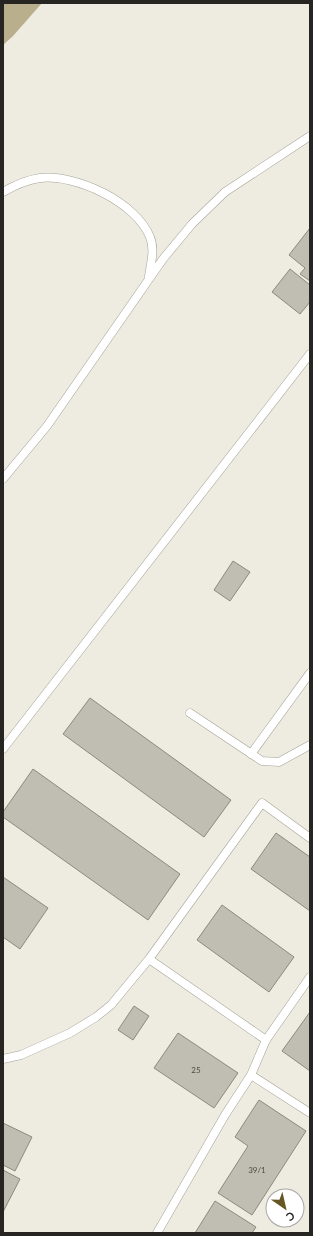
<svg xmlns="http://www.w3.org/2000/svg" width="313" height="1236" font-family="Lato,sans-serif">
	<rect width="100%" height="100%" fill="#eeebe0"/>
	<path fill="#b9af8d" d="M3 3H42L13 36 3 45Z"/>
	<g fill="#c0bdb2" stroke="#8c897f">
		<path d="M310 228V281L300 274 305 268 289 255Z"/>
		<path d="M290 269 310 285V302L300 314 272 292Z"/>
		<path d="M233 561 250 572 230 601 214 590Z"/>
		<path d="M90 698 231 800 204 837 63 734Z"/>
		<path d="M33 769 180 874 148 920 3 817V812Z"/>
		<path d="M276 833 310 857V911L251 869Z"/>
		<path d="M3 877 48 908 20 949 3 937Z"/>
		<path d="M222 905 294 957 269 992 197 940Z"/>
		<path d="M134 1006 149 1016 133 1040 118 1030Z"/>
		<path d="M310 1012V1071L282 1051Z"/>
		<path d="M178 1033 238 1073 214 1108 154 1068Z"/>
		<path d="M259 1100 306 1131 252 1215 218 1193 248 1146 235 1137Z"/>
		<path d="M3 1123 32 1137 15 1171 3 1165Z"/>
		<path d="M3 1170 20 1179 3 1212Z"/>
		<path d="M215 1201 256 1227 252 1233H195Z"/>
	</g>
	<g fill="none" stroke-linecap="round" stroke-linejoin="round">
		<g stroke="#a5a298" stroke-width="9">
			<g id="lane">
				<path d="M3 192C15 185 26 180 40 178 76 174 136 202 150 237 155 249 151 263 149 276"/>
				<path d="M3 479 47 426 163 259 192 224 225 192 310 136"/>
				<path d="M190 713 262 761 279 762 310 745"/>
				<path d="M3 749 310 354"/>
				<path d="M251 754 310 673"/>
				<path d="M149 959 266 1040"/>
				<path d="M3 1059 21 1055 70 1033 96 1017 111 1005 149 959 262 803 310 838"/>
				<path d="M251 1075 310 1113"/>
				<path d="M157 1233 225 1115 251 1075 266 1040 310 977"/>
			</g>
		</g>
		<use href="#lane" stroke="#fff" stroke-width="8"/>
	</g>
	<g text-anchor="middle" stroke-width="4" stroke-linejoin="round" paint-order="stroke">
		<g font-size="8" fill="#4d4b45">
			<text x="196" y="1073">25</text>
			<text x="257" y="1173">39/1</text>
		</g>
	</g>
	<rect width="313" height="1236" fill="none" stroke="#272521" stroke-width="8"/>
	<g transform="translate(285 1208) rotate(146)"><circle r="19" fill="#ffffff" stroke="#a9a8a6"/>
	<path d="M0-3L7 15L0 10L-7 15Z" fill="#655623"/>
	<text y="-6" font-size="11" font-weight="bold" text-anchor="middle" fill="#272521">С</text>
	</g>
</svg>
